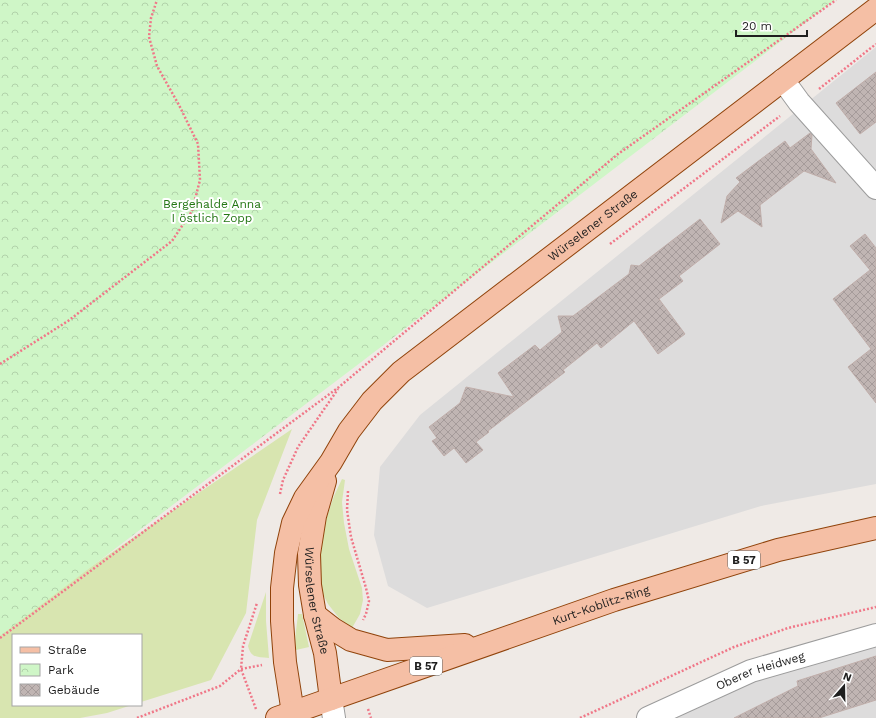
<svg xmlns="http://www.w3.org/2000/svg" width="876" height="718" font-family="'Work Sans',sans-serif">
	<defs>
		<pattern id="park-crowns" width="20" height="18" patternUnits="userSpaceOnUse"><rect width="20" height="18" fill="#cff6c7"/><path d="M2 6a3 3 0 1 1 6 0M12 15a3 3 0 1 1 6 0" fill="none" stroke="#b1d2aa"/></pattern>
		<pattern id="building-cross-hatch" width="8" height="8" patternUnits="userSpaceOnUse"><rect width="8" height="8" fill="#c0b5b3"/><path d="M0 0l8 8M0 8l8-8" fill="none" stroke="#a59b9a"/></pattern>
	</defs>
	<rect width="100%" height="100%" fill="#efeae6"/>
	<g fill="#dddcdc">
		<path d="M876 47V484L761 506 427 608 388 586 374 535 380 467 420 415Z"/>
		<path d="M876 644V718H661L752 677Z"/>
	</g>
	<g fill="#d8e5b0">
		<path d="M292 429 257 520 246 613 211 680 141 702V635H13V705H132L107 713 80 718H0V629Z"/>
		<path d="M342 479 345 480 342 502 344 523 349 549 362 588 363 600 360 614 352 628 339 618 328 604 321 590 317 573 320 537 334 496Z"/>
		<path d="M266 592V621L269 658C257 657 251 658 248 646Z"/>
		<path d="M298 614H302L309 647 296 650C294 638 297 626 298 614Z"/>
	</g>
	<path fill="url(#park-crowns)" d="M0 0H835L356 366 0 636Z"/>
	<g fill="url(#building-cross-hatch)" stroke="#c0aeaa">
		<path d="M876 72V122L860 134 836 103Z"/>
		<path d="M810 133 812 135 811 149 836 183 804 171 760 205 762 227 738 211 721 223 727 196 740 182 736 178 785 141 790 148Z"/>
		<path d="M700 219 720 244 679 276 683 281 659 299 685 334 658 354 634 321 601 348 597 343 563 370 565 372 488 431 489 432 476 442 483 450 466 463 454 448 444 456 432 441 437 438 429 427 460 403 466 387 514 397 498 373 535 345 540 350 562 332 558 316H573L629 274 631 265 639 266Z"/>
		<path d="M865 234 876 248V403L848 367 871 349 833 299 870 270 850 246Z"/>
		<path d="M876 656V700L819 718H734L798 686 797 681Z"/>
	</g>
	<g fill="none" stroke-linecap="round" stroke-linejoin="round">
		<g stroke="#9c9c9c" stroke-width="24">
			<g id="minor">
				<path d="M783 80 799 102 876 188"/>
				<path d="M331 699 334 718"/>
				<path id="s1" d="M648 718 751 671 876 635"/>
			</g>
		</g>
		<g stroke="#90430b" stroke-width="24">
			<g id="major">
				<path id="s2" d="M325 481 315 516 309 554 310 585 315 615 325 653 331 699"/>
				<path d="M315 615 333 629 351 640 387 650 465 645"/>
				<path id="s3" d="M293 713 285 662 282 621V588L286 553 293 523 305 498 331 462 349 431 372 401 401 372 876 9"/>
				<path id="s4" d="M277 718 614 600 778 550 876 528"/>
			</g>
		</g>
		<g stroke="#f07788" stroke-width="2.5" stroke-dasharray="2 2" stroke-linecap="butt">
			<path d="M819 89 876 44"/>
			<path d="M610 244 780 116"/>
			<path d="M0 364 68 321 172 241 192 211 200 180 198 144 179 105 157 66 149 37 151 18 157 0"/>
			<path d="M348 491 347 510 351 537 366 588 369 601 366 614 363 620"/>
			<path d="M280 494 283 480 298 447 338 389"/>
			<path d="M0 638 339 387 618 154 836 0"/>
			<path d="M256 709 241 669 243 646 257 603"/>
			<path d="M368 709 371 718"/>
			<path d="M137 718 220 686 241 669 262 665"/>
			<path d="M580 718 734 647 788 628 876 607"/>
		</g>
		<use href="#minor" stroke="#fff" stroke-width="22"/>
		<use href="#major" stroke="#f5bfa5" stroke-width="22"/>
	</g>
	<g text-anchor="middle" stroke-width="4" stroke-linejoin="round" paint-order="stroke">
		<g fill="#fff" stroke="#626262" stroke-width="1">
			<rect x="728" y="551" width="32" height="18" rx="3"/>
			<rect x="410" y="657" width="32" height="18" rx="3"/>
		</g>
		<g font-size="11" font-weight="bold" fill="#1f1f1f">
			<text x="744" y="564">B 57</text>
			<text x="426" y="670">B 57</text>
		</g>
		<g font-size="12" fill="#247714" stroke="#fff">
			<text x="212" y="208">Bergehalde Anna<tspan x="212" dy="14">I östlich Zopp</tspan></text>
		</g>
		<g font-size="12" fill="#1f1f1f" stroke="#fff">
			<text dy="4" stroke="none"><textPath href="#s3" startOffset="620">Würselener Straße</textPath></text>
			<text dy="4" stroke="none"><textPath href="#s2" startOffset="122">Würselener Straße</textPath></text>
			<text dy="4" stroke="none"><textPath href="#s4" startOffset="343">Kurt-Koblitz-Ring</textPath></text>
			<text dy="4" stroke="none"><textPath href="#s1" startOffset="122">Oberer Heidweg</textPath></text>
		</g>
	</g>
	<rect x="12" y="634" width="130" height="72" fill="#ffffff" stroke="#a5a5a5"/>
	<rect x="20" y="647" width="20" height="6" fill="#f5bfa5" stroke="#a5a5a5"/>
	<text x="48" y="654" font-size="12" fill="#1f1f1f">Straße</text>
	<rect x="20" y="664" width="20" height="12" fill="url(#park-crowns)" stroke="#a5a5a5"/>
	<text x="48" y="674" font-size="12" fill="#1f1f1f">Park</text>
	<rect x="20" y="684" width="20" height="12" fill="url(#building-cross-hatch)" stroke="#a5a5a5"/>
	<text x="48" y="694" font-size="12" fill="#1f1f1f">Gebäude</text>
	<g transform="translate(844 686) rotate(20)" stroke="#ffffff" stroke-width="3" paint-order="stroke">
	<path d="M0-3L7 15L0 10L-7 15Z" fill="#1f1f1f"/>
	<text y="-6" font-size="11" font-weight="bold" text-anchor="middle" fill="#1f1f1f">N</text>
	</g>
	<path d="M736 30v6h71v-6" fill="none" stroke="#1f1f1f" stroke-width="2"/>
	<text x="742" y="30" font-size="12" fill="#1f1f1f" stroke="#ffffff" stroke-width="3" paint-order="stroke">20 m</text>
</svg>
